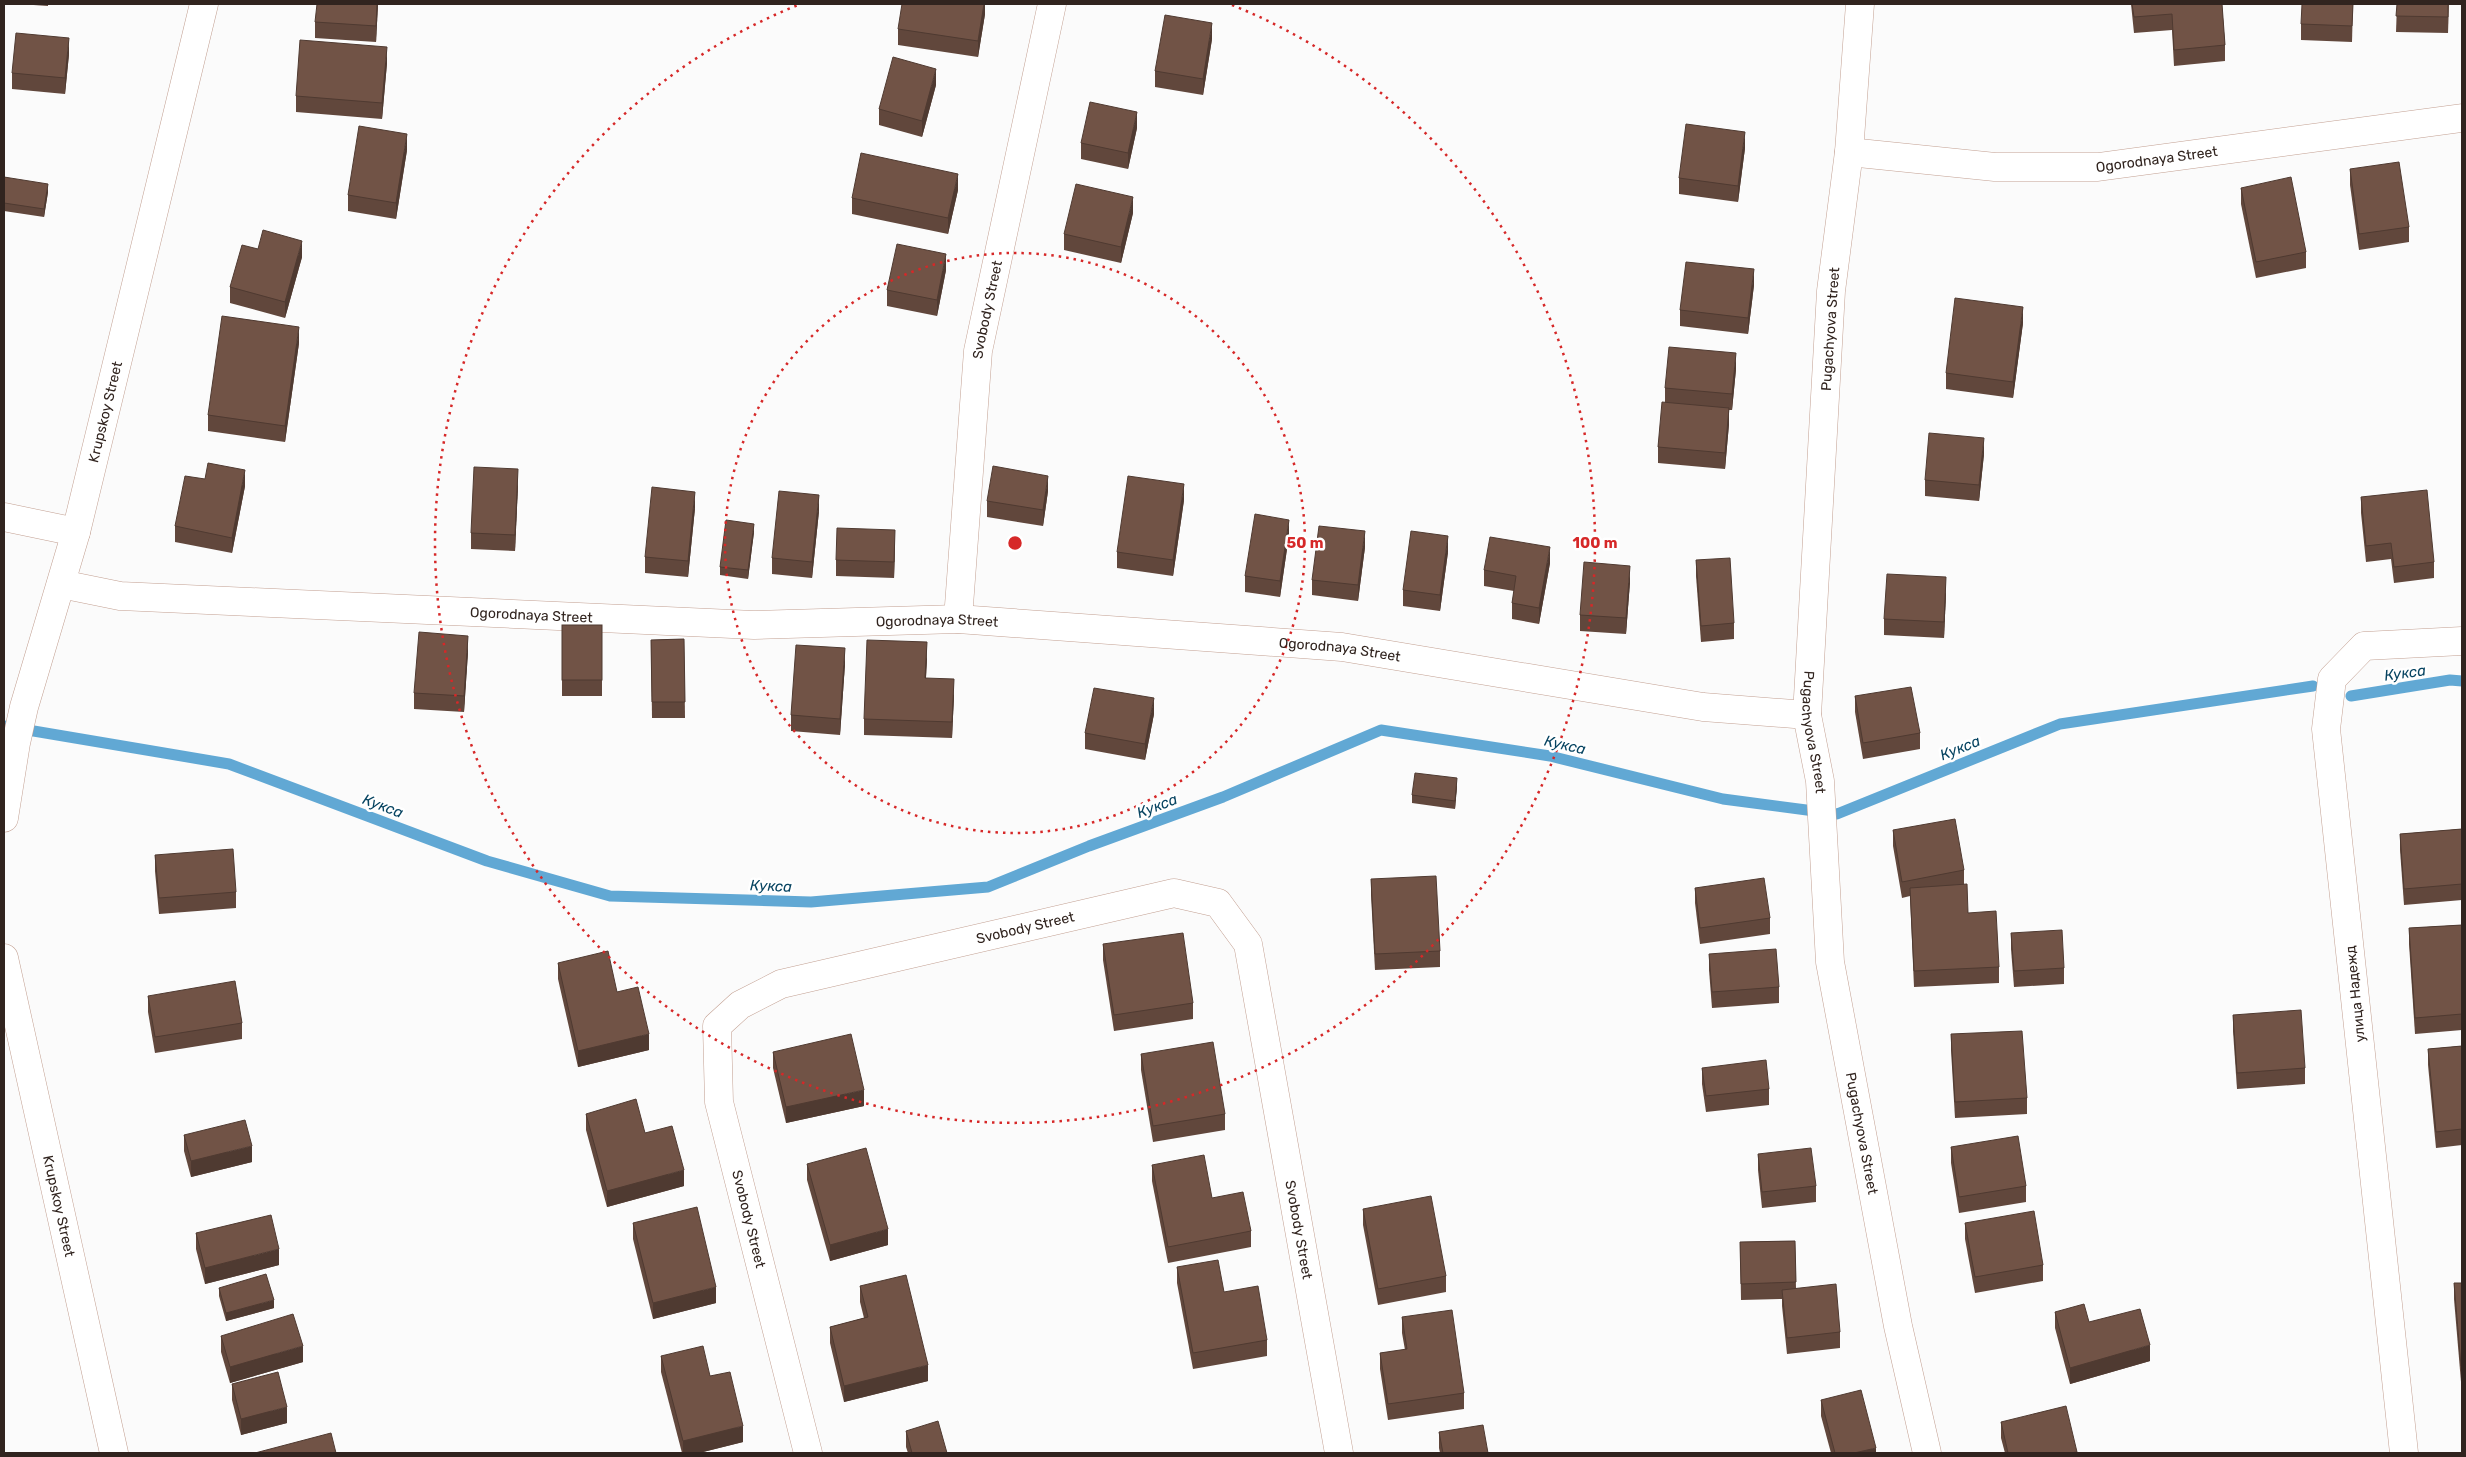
<svg xmlns="http://www.w3.org/2000/svg" width="2466" height="1457" font-family="Rubik,sans-serif">
	<rect width="100%" height="100%" fill="#fbfbfb"/>
	<g fill="none" stroke-linecap="round" stroke-linejoin="round">
		<g stroke="#61a8d4" stroke-width="11">
			<path d="M2351 696 2450 680 2462 681"/>
			<path d="M4 726 229 764 487 861 610 896 811 902 988 887 1089 846 1223 797 1381 730 1550 756 1723 799 1837 814 2060 724 2313 686"/>
		</g>
		<g stroke="#c3a092" stroke-width="29">
			<g id="minor">
				<path id="s1" d="M1860 4 1849 152 1831 291 1807 715 1820 781 1830 962 1898 1326 1927 1453"/>
				<path id="s2" d="M1849 152 1995 167H2098L2462 118"/>
				<path d="M4 517 76 532"/>
				<path id="s3" d="M61 584 120 596 754 625 958 619 1342 647 1703 707 1807 715"/>
				<path id="s4" d="M958 619 978 351 1052 4"/>
				<path id="s5" d="M4 818 16 743 24 707 76 532 204 4"/>
				<path id="s6" d="M4 958 114 1453"/>
				<path id="s7" d="M808 1453 719 1102 717 1026 740 1005 781 984 1174 893 1218 903 1248 944 1339 1453"/>
				<path d="M2404 1453 2326 729 2332 679 2364 646 2462 641"/>
			</g>
		</g>
		<use href="#minor" stroke="#fff" stroke-width="28"/>
	</g>
	<g fill="#61473c">
		<path d="M19 4H48V6Z"/>
		<path d="M378 4 376 42 315 38V22Z"/>
		<path d="M985 4V14L978 57 898 45V29Z"/>
		<path d="M2131 4H2222L2225 45V61L2174 66 2172 30 2134 33Z"/>
		<path d="M2353 4 2352 42 2301 40V24Z"/>
		<path d="M2397 4H2449L2448 33 2396 32Z"/>
		<path d="M1212 39 1203 95 1155 87V71Z"/>
		<path d="M69 54 65 94 12 89V73Z"/>
		<path d="M387 63 382 119 296 112V96Z"/>
		<path d="M936 85 922 137 879 125V109Z"/>
		<path d="M1137 128 1128 169 1081 159V143Z"/>
		<path d="M1745 148 1738 202 1679 194V178Z"/>
		<path d="M407 150 396 219 348 211V195Z"/>
		<path d="M2350 169 2409 227V242L2359 250 2350 185Z"/>
		<path d="M4 177 48 192 44 217 4 211Z"/>
		<path d="M2241 188 2306 252V268L2256 278 2241 204Z"/>
		<path d="M958 190 948 234 852 214V198Z"/>
		<path d="M1133 213 1121 263 1064 250V234Z"/>
		<path d="M258 249 302 257 285 318 230 303V287Z"/>
		<path d="M946 270 937 316 887 306V290Z"/>
		<path d="M1754 285 1748 334 1680 326V310Z"/>
		<path d="M2023 323 2013 398 1946 389V373Z"/>
		<path d="M299 343 285 442 208 431V415Z"/>
		<path d="M1736 369 1732 410H1729V424L1725 469 1658 463V447L1665 402V388Z"/>
		<path d="M1984 454 1979 501 1925 496V480Z"/>
		<path d="M205 479 245 486 232 553 175 542V526Z"/>
		<path d="M518 485 515 551 471 549V533Z"/>
		<path d="M1048 491 1043 526 987 517V501Z"/>
		<path d="M2361 497 2434 562V578L2394 583 2391 559 2366 562 2361 513Z"/>
		<path d="M1184 500 1173 576 1117 568V552Z"/>
		<path d="M695 508 688 577 645 573V557Z"/>
		<path d="M819 511 812 578 772 574V558Z"/>
		<path d="M754 532 748 579 720 575V567Z"/>
		<path d="M1289 535 1280 597 1245 592V576Z"/>
		<path d="M895 546 894 578 836 576V560Z"/>
		<path d="M1365 547 1358 601 1312 595V580Z"/>
		<path d="M1448 552 1440 611 1403 606V590Z"/>
		<path d="M1696 560 1734 623V639L1701 642 1696 576Z"/>
		<path d="M1550 563 1539 624 1512 619V603L1514 591 1484 586V570Z"/>
		<path d="M1630 582 1626 634 1580 631V615Z"/>
		<path d="M1946 593 1944 638 1884 635V619Z"/>
		<rect x="562" y="625" width="40" height="71"/>
		<path d="M684 639 685 718H652L651 640Z"/>
		<path d="M468 652 464 712 414 709V693Z"/>
		<path d="M927 658 926 678 954 695 952 738 864 735V719Z"/>
		<path d="M845 664 840 735 791 731V715Z"/>
		<path d="M1855 696 1920 733V749L1863 759 1855 712Z"/>
		<path d="M1154 714 1145 760 1085 749V733Z"/>
		<path d="M1457 786 1455 809 1412 803V795Z"/>
		<path d="M2462 829V900L2404 905 2400 850V834Z"/>
		<path d="M1893 830 1964 870V885L1968 913 1999 967V983L1914 987 1910 896 1902 898 1893 846Z"/>
		<path d="M155 855 236 892V908L159 914 155 871Z"/>
		<path d="M1371 879 1440 951V967L1375 970 1371 895Z"/>
		<path d="M1695 888 1770 918V934L1700 944 1695 903Z"/>
		<path d="M2462 925V1030L2415 1034 2409 944V928Z"/>
		<path d="M2011 933 2064 968V984L2014 987 2011 949Z"/>
		<path d="M1103 944 1193 1003V1019L1114 1031 1103 960Z"/>
		<path d="M1709 954 1779 987V1003L1712 1008 1709 970Z"/>
		<path d="M558 963 617 992 649 1050 578 1067 558 979Z"/>
		<path d="M148 996 242 1023V1039L155 1053 148 1012Z"/>
		<path d="M2233 1015 2305 1068V1084L2237 1089 2233 1031Z"/>
		<path d="M1951 1034 2027 1098V1114L1955 1118 1951 1050Z"/>
		<path d="M2462 1046V1145L2436 1148 2428 1065V1049Z"/>
		<path d="M773 1052 864 1106 786 1123 773 1068Z"/>
		<path d="M1141 1054 1225 1114V1130L1153 1142 1141 1070Z"/>
		<path d="M1702 1068 1769 1089V1105L1706 1112 1702 1084Z"/>
		<path d="M586 1114 684 1186 607 1207 586 1130Z"/>
		<path d="M184 1135 252 1162 191 1177 184 1151Z"/>
		<path d="M1951 1147 2026 1186V1202L1959 1213 1951 1163Z"/>
		<path d="M1758 1154 1816 1186V1202L1762 1208 1758 1170Z"/>
		<path d="M807 1164 888 1245 830 1261 807 1180Z"/>
		<path d="M1152 1165 1212 1198 1251 1231V1247L1168 1263 1152 1181Z"/>
		<path d="M1363 1209 1446 1276V1292L1378 1305 1363 1225Z"/>
		<path d="M633 1223 716 1303 653 1319 633 1239Z"/>
		<path d="M1965 1223 2043 1265V1281L1975 1293 1965 1239Z"/>
		<path d="M196 1233 279 1265 205 1284 196 1249Z"/>
		<path d="M1795 1241 1796 1288 1840 1332V1348L1787 1354 1782 1306V1299L1741 1300 1740 1242Z"/>
		<path d="M1177 1267 1224 1292 1267 1340V1356L1193 1369 1177 1283Z"/>
		<path d="M2454 1283H2462V1382H2461L2454 1299Z"/>
		<path d="M860 1286 928 1381 844 1402 830 1343V1327L864 1318 860 1302Z"/>
		<path d="M219 1288 274 1308 226 1321 219 1296Z"/>
		<path d="M2055 1312 2089 1322 2150 1361 2070 1384 2055 1328Z"/>
		<path d="M1402 1317 1464 1393V1409L1388 1420 1380 1369V1353L1405 1350 1402 1333Z"/>
		<path d="M221 1336 303 1362 230 1383 221 1352Z"/>
		<path d="M661 1356 710 1376 743 1442 699 1453H682L661 1372Z"/>
		<path d="M232 1384 287 1423 241 1435 232 1400Z"/>
		<path d="M1821 1400 1876 1453H1831L1821 1416Z"/>
		<path d="M2001 1422 2077 1453H2005L2001 1438Z"/>
		<path d="M906 1431 947 1453H908L906 1447Z"/>
		<path d="M1439 1432 1488 1453H1440L1439 1448Z"/>
	</g>
	<g fill="#4f3a31">
		<path d="M377 4H378L376 42V26Z"/>
		<path d="M984 4H985V14L978 57V41Z"/>
		<path d="M1212 23V39L1203 95V79Z"/>
		<path d="M69 38V54L65 94V78Z"/>
		<path d="M387 47V63L382 119V103Z"/>
		<path d="M936 69V85L922 137V121Z"/>
		<path d="M1137 112V128L1128 169V153Z"/>
		<path d="M1745 132V148L1738 202V186Z"/>
		<path d="M407 134V150L396 219V203Z"/>
		<path d="M958 174V190L948 234V218Z"/>
		<path d="M48 184V192L44 217V209Z"/>
		<path d="M1133 197V213L1121 263V247Z"/>
		<path d="M302 241V257L285 318V302Z"/>
		<path d="M946 254V270L937 316V300Z"/>
		<path d="M1754 269V285L1748 334V318Z"/>
		<path d="M2023 307V323L2013 398V382Z"/>
		<path d="M299 327V343L285 442V426Z"/>
		<path d="M1736 353V369L1732 410V394Z"/>
		<path d="M1729 408V424L1725 469V453Z"/>
		<path d="M1984 438V454L1979 501V485Z"/>
		<path d="M518 469V485L515 551V535Z"/>
		<path d="M245 470V486L232 553V538Z"/>
		<path d="M1048 476V491L1043 526V510Z"/>
		<path d="M1184 484V500L1173 576V560Z"/>
		<path d="M695 492V508L688 577V561Z"/>
		<path d="M819 495V511L812 578V562Z"/>
		<path d="M1289 520V535L1280 597V581Z"/>
		<path d="M754 524V532L748 579V570Z"/>
		<path d="M895 530V546L894 578V562Z"/>
		<path d="M1365 531V547L1358 601V585Z"/>
		<path d="M1448 536V552L1440 611V595Z"/>
		<path d="M1550 547V563L1539 624V608Z"/>
		<path d="M1630 566V582L1626 634V618Z"/>
		<path d="M1946 577V593L1944 638V622Z"/>
		<path d="M468 636V652L464 712V696Z"/>
		<path d="M927 642V658L925 694V678Z"/>
		<path d="M845 648V664L840 735V719Z"/>
		<path d="M954 679V695L952 738V722Z"/>
		<path d="M1154 698V714L1145 760V744Z"/>
		<path d="M1457 778V786L1455 809V801Z"/>
		<path d="M649 1034V1050L578 1067V1051Z"/>
		<path d="M864 1090V1106L786 1123V1107Z"/>
		<path d="M252 1146V1162L191 1177V1161Z"/>
		<path d="M684 1170V1186L607 1207V1191Z"/>
		<path d="M888 1229V1245L830 1261V1245Z"/>
		<path d="M279 1249V1265L205 1284V1268Z"/>
		<path d="M716 1287V1303L653 1319V1303Z"/>
		<path d="M274 1300V1308L226 1321V1313Z"/>
		<path d="M2150 1345V1361L2070 1384V1368Z"/>
		<path d="M303 1346V1362L230 1383V1367Z"/>
		<path d="M928 1365V1381L844 1402V1386Z"/>
		<path d="M287 1407V1423L241 1435V1419Z"/>
		<path d="M743 1426V1442L699 1453H683V1441Z"/>
		<path d="M1876 1448V1453H1854Z"/>
	</g>
	<g fill="#715346" stroke="#4f3a31">
		<path d="M317 4H377L376 26 315 22Z"/>
		<path d="M902 4H984L978 41 898 29Z"/>
		<path d="M2132 4H2222L2225 45 2174 50 2172 14 2134 17Z"/>
		<path d="M2302 4H2353L2352 26 2301 24Z"/>
		<path d="M2397 4H2448V17L2396 16Z"/>
		<path d="M1165 15 1212 23 1203 79 1155 71Z"/>
		<path d="M16 33 69 38 65 78 12 73Z"/>
		<path d="M300 40 387 47 382 103 296 96Z"/>
		<path d="M893 57 936 69 922 121 879 109Z"/>
		<path d="M1090 102 1137 112 1128 153 1081 143Z"/>
		<path d="M1686 124 1745 132 1738 186 1679 178Z"/>
		<path d="M359 126 407 134 396 203 348 195Z"/>
		<path d="M861 153 958 174 948 218 852 198Z"/>
		<path d="M2399 162 2409 227 2359 234 2350 169Z"/>
		<path d="M4 177 48 184 44 209 4 203Z"/>
		<path d="M2291 177 2306 252 2256 262 2241 188Z"/>
		<path d="M1076 184 1133 197 1121 247 1064 234Z"/>
		<path d="M263 230 302 241 285 302 230 287 242 245 258 249Z"/>
		<path d="M897 244 946 254 937 300 887 290Z"/>
		<path d="M1686 262 1754 269 1748 318 1680 310Z"/>
		<path d="M1955 298 2023 307 2013 382 1946 373Z"/>
		<path d="M222 316 299 327 285 426 208 415Z"/>
		<path d="M1669 347 1736 353 1732 394 1665 388Z"/>
		<path d="M1662 402 1729 408 1725 453 1658 447Z"/>
		<path d="M1929 433 1984 438 1979 485 1925 480Z"/>
		<path d="M208 463 245 470 232 538 175 526 185 476 205 479Z"/>
		<path d="M993 466 1048 476 1043 510 987 501Z"/>
		<path d="M474 467 518 469 515 535 471 533Z"/>
		<path d="M1128 476 1184 484 1173 560 1117 552Z"/>
		<path d="M652 487 695 492 688 561 645 557Z"/>
		<path d="M2427 490 2434 562 2394 567 2391 543 2366 546 2361 497Z"/>
		<path d="M779 491 819 495 812 562 772 558Z"/>
		<path d="M1255 514 1289 520 1280 581 1245 576Z"/>
		<path d="M726 520 754 524 748 570 720 567Z"/>
		<path d="M1319 526 1365 531 1358 585 1312 580Z"/>
		<path d="M837 528 895 530 894 562 836 560Z"/>
		<path d="M1411 531 1448 536 1440 595 1403 590Z"/>
		<path d="M1490 537 1550 547 1539 608 1512 603 1516 576 1484 570Z"/>
		<path d="M1730 558 1734 623 1701 626 1696 560Z"/>
		<path d="M1584 562 1630 566 1626 618 1580 615Z"/>
		<path d="M1887 574 1946 577 1944 622 1884 619Z"/>
		<rect x="562" y="625" width="40" height="55"/>
		<path d="M419 632 468 636 464 696 414 693Z"/>
		<path d="M684 639 685 702H652L651 640Z"/>
		<path d="M867 640 927 642 925 678 954 679 952 722 864 719Z"/>
		<path d="M796 645 845 648 840 719 791 715Z"/>
		<path d="M1911 687 1920 733 1863 743 1855 696Z"/>
		<path d="M1094 688 1154 698 1145 744 1085 733Z"/>
		<path d="M1415 773 1457 778 1455 801 1412 795Z"/>
		<path d="M1955 819 1964 870 1902 882 1893 830Z"/>
		<path d="M2462 829V884L2404 889 2400 834Z"/>
		<path d="M233 849 236 892 159 898 155 855Z"/>
		<path d="M1436 876 1440 951 1375 954 1371 879Z"/>
		<path d="M1764 878 1770 918 1700 928 1695 888Z"/>
		<path d="M1967 884 1968 913 1996 911 1999 967 1914 971 1910 888Z"/>
		<path d="M2462 925V1014L2415 1018 2409 928Z"/>
		<path d="M2062 930 2064 968 2014 971 2011 933Z"/>
		<path d="M1183 933 1193 1003 1114 1015 1103 944Z"/>
		<path d="M1776 949 1779 987 1712 992 1709 954Z"/>
		<path d="M608 951 617 992 638 987 649 1034 578 1051 558 963Z"/>
		<path d="M235 981 242 1023 155 1037 148 996Z"/>
		<path d="M2301 1010 2305 1068 2237 1073 2233 1015Z"/>
		<path d="M2022 1031 2027 1098 1955 1102 1951 1034Z"/>
		<path d="M851 1034 864 1090 786 1107 773 1052Z"/>
		<path d="M1213 1042 1225 1114 1153 1126 1141 1054Z"/>
		<path d="M2462 1046V1129L2436 1132 2428 1049Z"/>
		<path d="M1766 1060 1769 1089 1706 1096 1702 1068Z"/>
		<path d="M636 1099 645 1133 672 1126 684 1170 607 1191 586 1114Z"/>
		<path d="M245 1120 252 1146 191 1161 184 1135Z"/>
		<path d="M2018 1136 2026 1186 1959 1197 1951 1147Z"/>
		<path d="M866 1148 888 1229 830 1245 807 1164Z"/>
		<path d="M1811 1148 1816 1186 1762 1192 1758 1154Z"/>
		<path d="M1204 1155 1212 1198 1243 1192 1251 1231 1168 1247 1152 1165Z"/>
		<path d="M1431 1196 1446 1276 1378 1289 1363 1209Z"/>
		<path d="M697 1207 716 1287 653 1303 633 1223Z"/>
		<path d="M2034 1211 2043 1265 1975 1277 1965 1223Z"/>
		<path d="M271 1215 279 1249 205 1268 196 1233Z"/>
		<path d="M1795 1241 1796 1282 1741 1284 1740 1242Z"/>
		<path d="M1218 1260 1224 1292 1258 1286 1267 1340 1193 1353 1177 1267Z"/>
		<path d="M266 1274 274 1300 226 1313 219 1288Z"/>
		<path d="M906 1275 928 1365 844 1386 830 1327 868 1317 860 1286Z"/>
		<path d="M2454 1283H2462V1366H2461Z"/>
		<path d="M1836 1284 1840 1332 1787 1338 1782 1290Z"/>
		<path d="M2084 1304 2089 1322 2140 1309 2150 1345 2070 1368 2055 1312Z"/>
		<path d="M1452 1310 1464 1393 1388 1404 1380 1353 1407 1349 1402 1317Z"/>
		<path d="M293 1314 303 1346 230 1367 221 1336Z"/>
		<path d="M703 1346 710 1376 730 1372 743 1426 683 1441 661 1356Z"/>
		<path d="M278 1372 287 1407 241 1419 232 1384Z"/>
		<path d="M1861 1390 1876 1448 1854 1453H1835L1821 1400Z"/>
		<path d="M2066 1406 2077 1452 2070 1453H2008L2001 1422Z"/>
		<path d="M938 1421 947 1453H912L906 1431Z"/>
		<path d="M1483 1425 1488 1453H1443L1439 1432Z"/>
		<path d="M331 1433 336 1453H255Z"/>
	</g>
	<g fill="none" stroke="#d62828" stroke-width="2.5" stroke-dasharray="2.5 5">
		<circle cx="1015" cy="543" r="290"/>
		<path d="M1232 5A580 580 0 1 1 798 5"/>
	</g>
	<g text-anchor="middle" stroke-width="5" stroke-linejoin="round" paint-order="stroke">
		<g font-size="14" fill="#31241f" stroke="#fff">
			<text dy="5" stroke="none"><textPath href="#s2" startOffset="309">Ogorodnaya Street</textPath></text>
			<text dy="5" stroke="none"><textPath href="#s4" startOffset="311">Svobody Street</textPath></text>
			<text transform="translate(1830 329) rotate(-86)" y="5">Pugachyova Street</text>
			<text dy="5" stroke="none"><textPath href="#s5" startOffset="419">Krupskoy Street</textPath></text>
			<text dy="5" stroke="none"><textPath href="#s3" startOffset="472">Ogorodnaya Street</textPath></text>
			<text dy="5" stroke="none"><textPath href="#s3" startOffset="878">Ogorodnaya Street</textPath></text>
			<text dy="5" stroke="none"><textPath href="#s3" startOffset="1282">Ogorodnaya Street</textPath></text>
			<text dy="5" stroke="none"><textPath href="#s1" startOffset="731">Pugachyova Street</textPath></text>
			<text dy="5" stroke="none"><textPath href="#s7" startOffset="766">Svobody Street</textPath></text>
			<text transform="translate(2355 994) rotate(-96)" y="5">улица Надежд</text>
			<text dy="5" stroke="none"><textPath href="#s1" startOffset="1136">Pugachyova Street</textPath></text>
			<text dy="5" stroke="none"><textPath href="#s6" startOffset="254">Krupskoy Street</textPath></text>
			<text transform="translate(749 1219) rotate(76)" y="5">Svobody Street</text>
			<text dy="5" stroke="none"><textPath href="#s7" startOffset="1305">Svobody Street</textPath></text>
		</g>
		<g font-size="15" font-style="italic" fill="#074461" stroke="#fff">
			<text transform="translate(2405 673) rotate(-8)" y="5">Кукса</text>
			<text transform="translate(1565 745) rotate(13)" y="5">Кукса</text>
			<text transform="translate(1960 748) rotate(-22)" y="5">Кукса</text>
			<text transform="translate(383 806) rotate(21)" y="5">Кукса</text>
			<text transform="translate(1157 806) rotate(-21)" y="5">Кукса</text>
			<text transform="translate(771 886) rotate(2)" y="5">Кукса</text>
		</g>
	</g>
	<circle cx="1015" cy="543" r="8" fill="#d62828" stroke="#fff" stroke-width="2.5"/>
	<g font-size="15" text-anchor="middle" font-weight="bold" fill="#d62828" stroke="#fff" stroke-width="5" stroke-linejoin="round" paint-order="stroke">
		<text x="1305" y="548">50 m</text>
		<text x="1595" y="548">100 m</text>
	</g>
	<rect width="2466" height="1457" fill="none" stroke="#31241f" stroke-width="10"/>
</svg>
